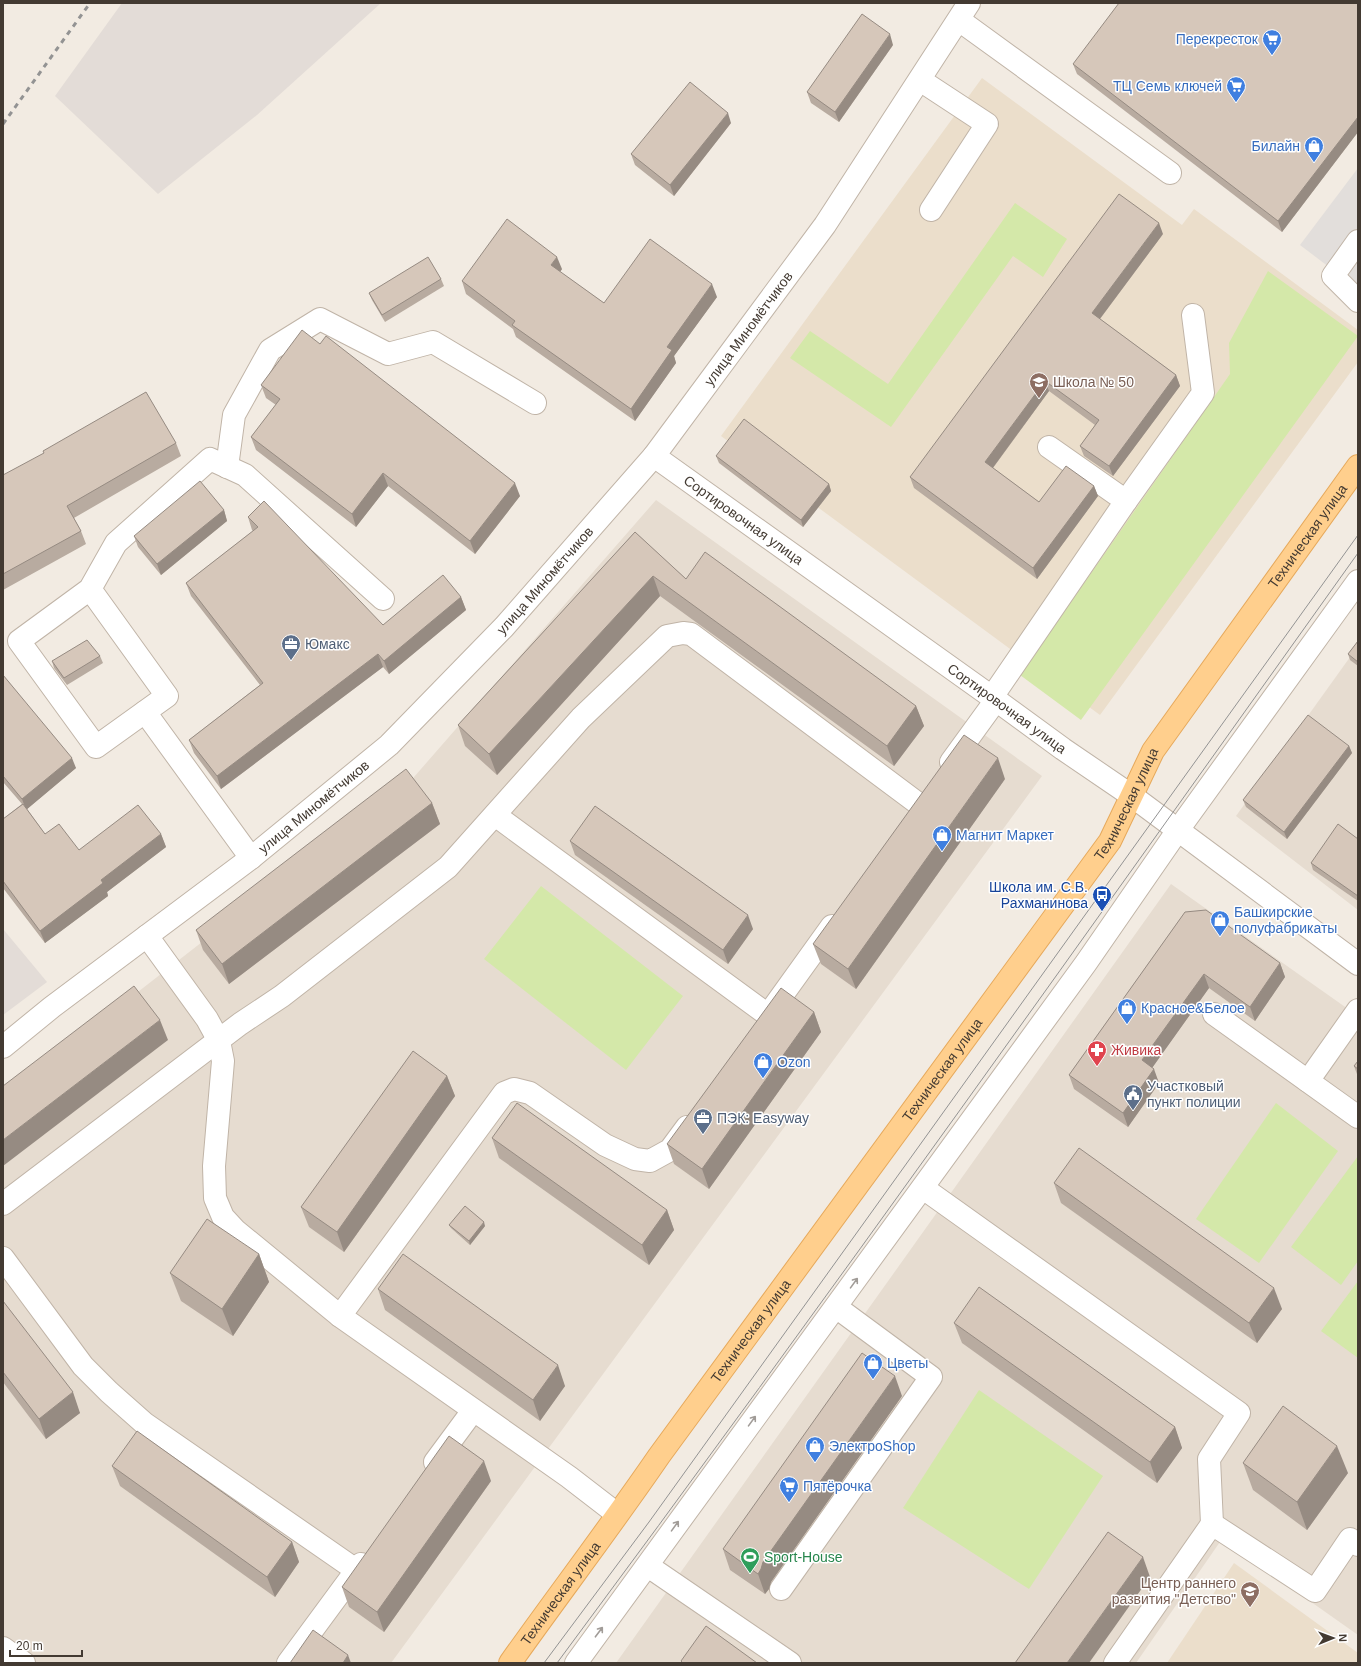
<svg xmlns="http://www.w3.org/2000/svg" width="1361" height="1666" font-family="Helvetica,sans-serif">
	<rect width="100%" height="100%" fill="#f2ebe2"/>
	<g fill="#e6dcd0">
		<path d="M656 500 1042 776 391 1663H3V1097L414 777Z"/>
		<path d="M1358 646V910L1236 816Z"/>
		<path d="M1171 884 1358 1016V1635L1222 1539 1136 1663H616Z"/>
	</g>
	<g fill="#e3dcd7">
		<path d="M122 3H381L257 115 158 194 55 96Z"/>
		<path d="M3 929 47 982 3 1015Z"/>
	</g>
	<g fill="#ebdecb">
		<path d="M982 78 1182 225 1194 209 1358 330V362L1100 715 721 436Z"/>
		<path d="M1234 1563 1358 1653V1663H1167Z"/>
	</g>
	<g fill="#d4e8a9">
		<path d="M1015 203 1067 239 1043 277 1013 256 891 427 790 358 810 331 888 384Z"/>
		<path d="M1268 271 1358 336 1081 720 1020 675 1230 374 1229 343Z"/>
		<path d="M541 886 683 996 626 1070 484 959Z"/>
		<path d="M1276 1103 1338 1151 1259 1263 1196 1219Z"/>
		<path d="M1358 1156V1261L1341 1285 1291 1247Z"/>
		<path d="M1358 1281V1358L1321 1331Z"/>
		<path d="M979 1390 1103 1476 1029 1589 903 1508Z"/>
	</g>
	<path fill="#e2dedb" d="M1358 168V289L1300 245Z"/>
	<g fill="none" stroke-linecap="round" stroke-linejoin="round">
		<g stroke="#c0b4a7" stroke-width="24">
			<g id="minor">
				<path d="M959 20 1170 173"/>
				<path d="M920 80 987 124 931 210"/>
				<path d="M1358 241 1333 276 1358 301"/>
				<path id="s1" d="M654 456 996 700 1063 749 1132 796 1358 964"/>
				<path d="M227 467 234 415 270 350 320 319 388 354 433 342 535 403"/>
				<path d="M1126 501 1203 393 1193 315"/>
				<path d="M90 589 167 696 96 747 19 641 90 589 116 543 210 459 245 475 383 599"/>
				<path d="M992 697 1126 501 1049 447"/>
				<path d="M145 712 251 858"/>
				<path d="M951 762 996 700"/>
				<path d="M495 815 768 1015"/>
				<path d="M147 936 207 1019 219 1041 223 1061 214 1166 215 1198 223 1217 235 1230 340 1316 569 1477 617 1514"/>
				<path d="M1214 1014 1358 1117"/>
				<path d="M768 1015 832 926"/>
				<path id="s2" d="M3 1047 52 1007 251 858 389 745 504 627 654 456 825 225 969 3"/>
				<path d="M1308 1081 1358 1010"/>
				<path d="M923 1188 1239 1413 1209 1459 1212 1524"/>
				<path d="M3 1204 240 1024 282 996 448 867 581 718 667 636 683 633 691 634 920 805"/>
				<path d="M3 1258 83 1366 109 1392 144 1423 356 1570"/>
				<path d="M340 1316 504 1093 514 1089 530 1093 605 1145 635 1159 650 1161 670 1150 687 1127"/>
				<path d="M435 1462 469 1416"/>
				<path d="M648 1566 790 1663"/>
				<path d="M781 1589 931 1377 836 1307"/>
				<path d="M3 1648 24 1663"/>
				<path d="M288 1663 361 1564"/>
				<path d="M576 1663 1086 963 1178 830 1358 581"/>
				<path d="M1115 1663 1212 1524 1315 1591 1350 1539 1358 1545"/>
			</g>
		</g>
		<g stroke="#e6a95c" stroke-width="24">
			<g id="major">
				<path id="s3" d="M510 1663C559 1594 611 1526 659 1456L1110 841 1153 751 1358 466"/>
			</g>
		</g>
		<use href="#minor" stroke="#fff" stroke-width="22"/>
		<use href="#major" stroke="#ffcf8d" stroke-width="22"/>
		<g stroke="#939393" stroke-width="1">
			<path d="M544 1663 649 1522 1358 535"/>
			<path d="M557 1663C829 1297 1093 924 1358 553"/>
		</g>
		<path stroke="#939393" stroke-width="3" stroke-dasharray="5 5" stroke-linecap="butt" d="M3 124 90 3"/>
	</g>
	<g fill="#b8aba0">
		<path d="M1358 3V132L1282 232 1077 74 1073 64Z"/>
		<path d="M893 45 839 122 811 103 807 92Z"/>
		<path d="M731 123 674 196 635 165 631 154Z"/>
		<path d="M1163 234 1100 319 1176 375 1180 386 1113 476 1084 456 1080 446 1095 425 1049 391 993 468 1039 502 1094 486 1098 496 1037 579 914 488 910 477Z"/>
		<path d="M562 269 560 272 604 303 717 297 674 356 676 363 635 421 516 337 513 329 466 294 462 281Z"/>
		<path d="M441 279 444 286 385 322 372 300 369 293Z"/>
		<path d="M261 385 520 496 475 554 388 486 356 527 256 450 251 437 276 405 266 398Z"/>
		<path d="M176 443 181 456 74 518 81 531 86 544 3 590V475Z"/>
		<path d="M716 456 829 484 831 491 803 527 719 463Z"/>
		<path d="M224 510 227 521 161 575 138 547 134 536Z"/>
		<path d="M248 517 383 625 461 597 466 610 389 674 383 667 221 789 194 753 189 740 260 685 191 596 186 583 253 531 252 530Z"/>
		<path d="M635 532 686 579 916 706 924 726 894 766 660 596 497 775 465 746 458 725Z"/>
		<path d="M1358 641V666L1350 660 1348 654Z"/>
		<path d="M100 656 103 663 67 685 54 668 52 661Z"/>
		<path d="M3 675 76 768 27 809 45 834 79 850 161 834 166 847 107 892 108 896 45 943 3 888V819L22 804 3 782Z"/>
		<path d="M1349 746 1352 753 1287 839 1246 807 1243 800Z"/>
		<path d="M1005 779 856 989 821 964 813 944Z"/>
		<path d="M432 803 440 824 229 984 203 950 196 930Z"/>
		<path d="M1358 839V901L1313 870 1311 863Z"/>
		<path d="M570 841 753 929 728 964 575 855Z"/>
		<path d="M1185 912 1280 963 1285 977 1255 1021 1209 988 1152 1068 1159 1083 1128 1127 1074 1089 1069 1075Z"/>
		<path d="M814 1012 821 1032 709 1189 674 1164 667 1144Z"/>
		<path d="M1358 1061V1077L1354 1066Z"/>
		<path d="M447 1076 455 1096 344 1252 309 1227 301 1207Z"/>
		<path d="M492 1138 667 1210 674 1230 649 1265 499 1158Z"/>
		<path d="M1054 1183 1282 1309 1257 1343 1061 1203Z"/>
		<path d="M449 1225 485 1226 470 1245 451 1228Z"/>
		<path d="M259 1254 269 1282 233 1336 181 1301 170 1273Z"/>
		<path d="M378 1289 565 1386 540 1421 385 1310Z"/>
		<path d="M3 1301 80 1413 46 1439 3 1382Z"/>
		<path d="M954 1323 1175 1427 1182 1448 1157 1483 962 1343Z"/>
		<path d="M902 1396 771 1582 769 1589 765 1594 730 1570 723 1549Z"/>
		<path d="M1243 1463 1348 1473 1307 1530 1253 1490Z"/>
		<path d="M112 1466 292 1542 299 1562 275 1597 120 1486Z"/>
		<path d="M491 1481 384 1632 349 1607 342 1587Z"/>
	</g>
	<g fill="#968b82">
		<path d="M890 34 893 45 839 122 835 112Z"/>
		<path d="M728 113 731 123 674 196 670 185Z"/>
		<path d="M1358 117V132L1282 232 1278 221Z"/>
		<path d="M1159 223 1163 234 1096 324 1092 313Z"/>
		<path d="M557 257 562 269 556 278 551 265Z"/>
		<path d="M712 284 717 297 674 356 676 363 635 421 631 409 667 347Z"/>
		<path d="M1176 375 1180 386 1113 476 1109 466Z"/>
		<path d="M1045 381 1049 391 989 473 985 462Z"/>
		<path d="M383 473 388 486 356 527 352 514Z"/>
		<path d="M515 483 520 496 475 554 470 541Z"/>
		<path d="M829 484 831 491 803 527 801 520Z"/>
		<path d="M1094 486 1098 496 1037 579 1033 568Z"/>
		<path d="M224 510 227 521 161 575 157 564Z"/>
		<path d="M653 576 660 596 497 775 489 754Z"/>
		<path d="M461 597 466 610 389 674 384 661Z"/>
		<path d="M378 654 383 667 221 789 217 776Z"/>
		<path d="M916 706 924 726 894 766 887 746Z"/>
		<path d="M1349 746 1352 753 1287 839 1284 832Z"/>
		<path d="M72 758 76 768 26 810 22 799Z"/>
		<path d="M998 758 1005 779 856 989 848 969Z"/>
		<path d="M432 803 440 824 229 984 222 964Z"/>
		<path d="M161 834 166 847 107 892 108 896 45 943 40 931 101 880Z"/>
		<path d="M748 915 753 929 728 964 723 950Z"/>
		<path d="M1280 963 1285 977 1255 1021 1250 1007Z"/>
		<path d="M1204 974 1209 988 1147 1075 1142 1060Z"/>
		<path d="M814 1012 821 1032 709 1189 702 1169Z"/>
		<path d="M160 1020 168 1040 3 1166V1140Z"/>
		<path d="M1154 1069 1159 1083 1128 1127 1123 1113Z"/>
		<path d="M447 1076 455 1096 344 1252 337 1232Z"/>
		<path d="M667 1210 674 1230 649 1265 642 1245Z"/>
		<path d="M484 1222 485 1226 470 1245 469 1241Z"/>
		<path d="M259 1254 269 1282 233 1336 222 1309Z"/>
		<path d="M1274 1288 1282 1309 1257 1343 1249 1323Z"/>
		<path d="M558 1365 565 1386 540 1421 533 1400Z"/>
		<path d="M895 1376 902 1396 771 1582 769 1589 765 1594 758 1574 763 1562Z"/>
		<path d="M73 1392 80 1413 46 1439 39 1419Z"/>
		<path d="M1175 1427 1182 1448 1157 1483 1150 1462Z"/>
		<path d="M1337 1446 1348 1473 1307 1530 1297 1502Z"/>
		<path d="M484 1461 491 1481 384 1632 377 1612Z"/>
		<path d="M292 1542 299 1562 275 1597 267 1577Z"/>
		<path d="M1143 1557 1150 1577 1089 1663H1067Z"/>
		<path d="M348 1655 351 1663H343Z"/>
	</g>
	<g fill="#d6c7ba" stroke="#968b82">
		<path d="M1119 3H1358V117L1278 221 1073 64Z"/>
		<path d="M862 14 890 34 835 112 807 92Z"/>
		<path d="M690 82 728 113 670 185 631 154Z"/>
		<path d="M1119 194 1159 223 1092 313 1176 375 1109 466 1080 446 1099 420 1045 381 985 462 1039 502 1066 466 1094 486 1033 568 910 477Z"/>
		<path d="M507 219 557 257 551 265 604 303 650 239 712 284 667 347 672 350 631 409 512 325 515 321 462 281Z"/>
		<path d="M428 257 441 279 382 315 369 293Z"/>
		<path d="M302 330 320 344 326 336 515 483 470 541 383 473 352 514 251 437 280 399 261 385Z"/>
		<path d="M146 392 176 443 67 506 81 531 3 574V475L44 453 43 451Z"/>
		<path d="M744 419 829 484 801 520 716 456Z"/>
		<path d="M200 481 224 510 157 564 134 536Z"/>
		<path d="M264 501 383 625 443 575 461 597 384 661 378 654 217 776 189 740 263 683 186 583 258 527 248 517Z"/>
		<path d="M635 532 686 579 705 552 916 706 887 746 653 576 489 754 458 725Z"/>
		<path d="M87 640 100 656 64 678 52 661Z"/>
		<path d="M1358 641V662L1348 654Z"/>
		<path d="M3 675 72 758 22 799 3 776Z"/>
		<path d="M1308 715 1349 746 1284 832 1243 800Z"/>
		<path d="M964 735 998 758 848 969 813 944Z"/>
		<path d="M406 769 432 803 222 964 196 930Z"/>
		<path d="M23 804 45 834 59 824 79 850 138 805 161 834 101 880 103 883 40 931 3 881V819Z"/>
		<path d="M595 806 748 915 723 950 570 841Z"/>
		<path d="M1338 824 1358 839V896L1311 863Z"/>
		<path d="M1206 910 1280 963 1250 1007 1204 974 1142 1060 1154 1069 1123 1113 1069 1075 1185 912Z"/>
		<path d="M134 986 160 1020 3 1140V1086Z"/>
		<path d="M781 988 814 1012 702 1169 667 1144Z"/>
		<path d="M413 1051 447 1076 337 1232 301 1207Z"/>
		<path d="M1358 1061V1069L1354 1066Z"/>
		<path d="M517 1103 667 1210 642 1245 492 1138Z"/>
		<path d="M1079 1148 1274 1288 1249 1323 1054 1183Z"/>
		<path d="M465 1206 484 1222 469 1241 449 1225Z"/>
		<path d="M207 1219 259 1254 222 1309 170 1273Z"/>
		<path d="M403 1254 558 1365 533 1400 378 1289Z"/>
		<path d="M979 1287 1175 1427 1150 1462 954 1323Z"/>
		<path d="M3 1301 73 1392 39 1419 3 1372Z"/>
		<path d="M862 1353 895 1376 763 1562 761 1569 758 1574 723 1549Z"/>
		<path d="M1283 1406 1337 1446 1297 1502 1243 1463Z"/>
		<path d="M137 1431 292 1542 267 1577 112 1466Z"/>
		<path d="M449 1436 484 1461 377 1612 342 1587Z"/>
		<path d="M1108 1532 1143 1557 1067 1663H1015Z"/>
		<path d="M706 1626 757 1663H683L681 1661Z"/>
		<path d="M313 1630 348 1655 343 1663H290Z"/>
	</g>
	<defs><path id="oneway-shaft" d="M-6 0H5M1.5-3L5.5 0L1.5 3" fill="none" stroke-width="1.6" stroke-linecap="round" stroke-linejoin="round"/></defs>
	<g stroke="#a19c98">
		<use href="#oneway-shaft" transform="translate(854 1283) rotate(-54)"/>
		<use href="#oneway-shaft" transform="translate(752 1421) rotate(-54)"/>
		<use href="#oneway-shaft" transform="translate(675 1526) rotate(-54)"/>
		<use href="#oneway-shaft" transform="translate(599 1632) rotate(-53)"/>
	</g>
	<defs>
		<g id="supermarket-pin" transform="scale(1)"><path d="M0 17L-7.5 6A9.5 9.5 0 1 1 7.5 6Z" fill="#3f7fe0" stroke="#fff"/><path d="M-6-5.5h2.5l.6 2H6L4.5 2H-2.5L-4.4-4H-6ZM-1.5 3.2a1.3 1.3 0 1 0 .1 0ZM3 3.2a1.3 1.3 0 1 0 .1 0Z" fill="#fff"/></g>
		<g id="shop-pin" transform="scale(1)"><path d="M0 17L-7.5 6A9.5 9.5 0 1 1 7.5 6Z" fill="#3f7fe0" stroke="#fff"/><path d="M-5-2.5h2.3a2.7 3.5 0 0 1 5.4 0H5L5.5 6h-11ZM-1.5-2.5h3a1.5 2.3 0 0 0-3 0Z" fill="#fff"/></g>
		<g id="school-pin" transform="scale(1)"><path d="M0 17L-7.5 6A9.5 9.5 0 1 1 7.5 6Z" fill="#8d6e63" stroke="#fff"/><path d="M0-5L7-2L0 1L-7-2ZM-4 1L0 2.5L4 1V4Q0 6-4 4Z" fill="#fff"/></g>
		<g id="office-pin" transform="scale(1)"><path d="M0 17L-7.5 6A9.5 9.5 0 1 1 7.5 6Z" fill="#5c6f8a" stroke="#fff"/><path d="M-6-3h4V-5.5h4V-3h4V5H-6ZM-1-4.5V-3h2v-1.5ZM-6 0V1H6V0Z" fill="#fff"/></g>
		<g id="bus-pin" transform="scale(1)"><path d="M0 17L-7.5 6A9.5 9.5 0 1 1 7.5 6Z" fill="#1a4fb4" stroke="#fff"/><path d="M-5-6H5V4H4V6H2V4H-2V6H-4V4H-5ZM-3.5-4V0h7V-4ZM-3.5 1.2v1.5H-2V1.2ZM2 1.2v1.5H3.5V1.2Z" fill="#fff"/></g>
		<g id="pharmacy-pin" transform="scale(1)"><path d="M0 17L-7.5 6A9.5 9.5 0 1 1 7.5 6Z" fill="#e0444e" stroke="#fff"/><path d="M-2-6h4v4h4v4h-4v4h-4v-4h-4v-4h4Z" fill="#fff"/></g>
		<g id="civic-pin" transform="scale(1)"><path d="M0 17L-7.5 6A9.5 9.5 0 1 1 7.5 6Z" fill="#5c6f8a" stroke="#fff"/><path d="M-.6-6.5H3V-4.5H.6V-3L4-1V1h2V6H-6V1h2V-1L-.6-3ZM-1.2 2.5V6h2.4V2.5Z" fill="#fff"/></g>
		<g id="stadium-pin" transform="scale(1)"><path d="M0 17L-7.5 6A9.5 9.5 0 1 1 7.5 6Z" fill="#2e9e5b" stroke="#fff"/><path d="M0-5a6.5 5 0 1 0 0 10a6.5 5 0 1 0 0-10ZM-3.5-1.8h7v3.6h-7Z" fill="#fff"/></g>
	</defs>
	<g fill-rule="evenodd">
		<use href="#supermarket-pin" x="1272" y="39"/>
		<use href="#supermarket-pin" x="1236" y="86"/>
		<use href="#shop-pin" x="1314" y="146"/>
		<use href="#school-pin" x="1039" y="382"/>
		<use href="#office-pin" x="291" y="644"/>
		<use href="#shop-pin" x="942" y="835"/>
		<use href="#bus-pin" x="1102" y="895"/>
		<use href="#shop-pin" x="1220" y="920"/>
		<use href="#shop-pin" x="1127" y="1008"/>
		<use href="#pharmacy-pin" x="1097" y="1050"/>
		<use href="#shop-pin" x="763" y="1062"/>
		<use href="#civic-pin" x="1133" y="1094"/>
		<use href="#office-pin" x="703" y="1118"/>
		<use href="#shop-pin" x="873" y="1363"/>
		<use href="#shop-pin" x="815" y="1446"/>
		<use href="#supermarket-pin" x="789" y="1486"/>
		<use href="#stadium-pin" x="750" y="1557"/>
		<use href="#school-pin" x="1250" y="1591"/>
	</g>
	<g text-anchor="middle" stroke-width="3" stroke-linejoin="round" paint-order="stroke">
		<g font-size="14" fill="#366cbe" stroke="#fff" text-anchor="start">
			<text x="1258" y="44" text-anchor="end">Перекресток</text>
			<text x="1222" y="91" text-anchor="end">ТЦ Семь ключей</text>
			<text x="1300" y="151" text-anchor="end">Билайн</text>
			<text x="956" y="840">Магнит Маркет</text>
			<text x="1234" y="917">Башкирские<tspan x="1234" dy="16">полуфабрикаты</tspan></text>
			<text x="1141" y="1013">Красное&amp;Белое</text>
			<text x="777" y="1067">Ozon</text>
			<text x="887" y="1368">Цветы</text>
			<text x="829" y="1451">ЭлектроShop</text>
			<text x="803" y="1491">Пятёрочка</text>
		</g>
		<g font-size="14" fill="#433a32" stroke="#fff">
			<text dy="5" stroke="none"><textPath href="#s2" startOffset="1041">улица Миномётчиков</textPath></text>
			<text dy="5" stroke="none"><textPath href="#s1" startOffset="110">Сортировочная улица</textPath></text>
			<text dy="5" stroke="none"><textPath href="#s3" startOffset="1382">Техническая улица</textPath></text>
			<text dy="5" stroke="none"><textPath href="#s2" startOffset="717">улица Миномётчиков</textPath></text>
			<text dy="5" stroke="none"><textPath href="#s1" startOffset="434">Сортировочная улица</textPath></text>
			<text dy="5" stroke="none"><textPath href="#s3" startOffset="1058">Техническая улица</textPath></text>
			<text dy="5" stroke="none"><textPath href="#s2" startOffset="393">улица Миномётчиков</textPath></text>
			<text dy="5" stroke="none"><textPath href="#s3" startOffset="734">Техническая улица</textPath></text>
			<text dy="5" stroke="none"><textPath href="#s3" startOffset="410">Техническая улица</textPath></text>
			<text dy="5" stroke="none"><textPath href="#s3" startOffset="86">Техническая улица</textPath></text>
		</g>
		<g font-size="14" fill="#785e54" stroke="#fff" text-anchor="start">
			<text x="1053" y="387">Школа № 50</text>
			<text x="1236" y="1588" text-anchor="end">Центр раннего<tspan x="1236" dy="16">развития "Детство"</tspan></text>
		</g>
		<g font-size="14" fill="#4e5e75" stroke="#fff" text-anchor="start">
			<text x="305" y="649">Юмакс</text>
			<text x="1147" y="1091">Участковый<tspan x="1147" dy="16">пункт полиции</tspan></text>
			<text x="717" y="1123">ПЭК: Easyway</text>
		</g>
		<g font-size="14" fill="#164399" stroke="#fff" text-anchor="end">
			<text x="1088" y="892">Школа им. С.В.<tspan x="1088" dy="16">Рахманинова</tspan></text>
		</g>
		<g font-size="14" fill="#be3a42" stroke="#fff" text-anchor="start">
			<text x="1111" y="1055">Живика</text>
		</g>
		<g font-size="14" fill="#27864d" stroke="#fff" text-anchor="start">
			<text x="764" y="1562">Sport-House</text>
		</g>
	</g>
	<rect width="1361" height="1666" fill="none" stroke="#433a32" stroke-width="8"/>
	<g transform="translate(1333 1638) rotate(89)" stroke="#ffffff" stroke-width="3" paint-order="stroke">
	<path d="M0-3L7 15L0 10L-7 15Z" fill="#433a32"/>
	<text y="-6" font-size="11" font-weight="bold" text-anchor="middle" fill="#433a32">N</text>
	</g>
	<path d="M10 1650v6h72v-6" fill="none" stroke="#433a32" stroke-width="2"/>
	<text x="16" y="1650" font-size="12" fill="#433a32" stroke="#ffffff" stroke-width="3" paint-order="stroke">20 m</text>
</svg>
